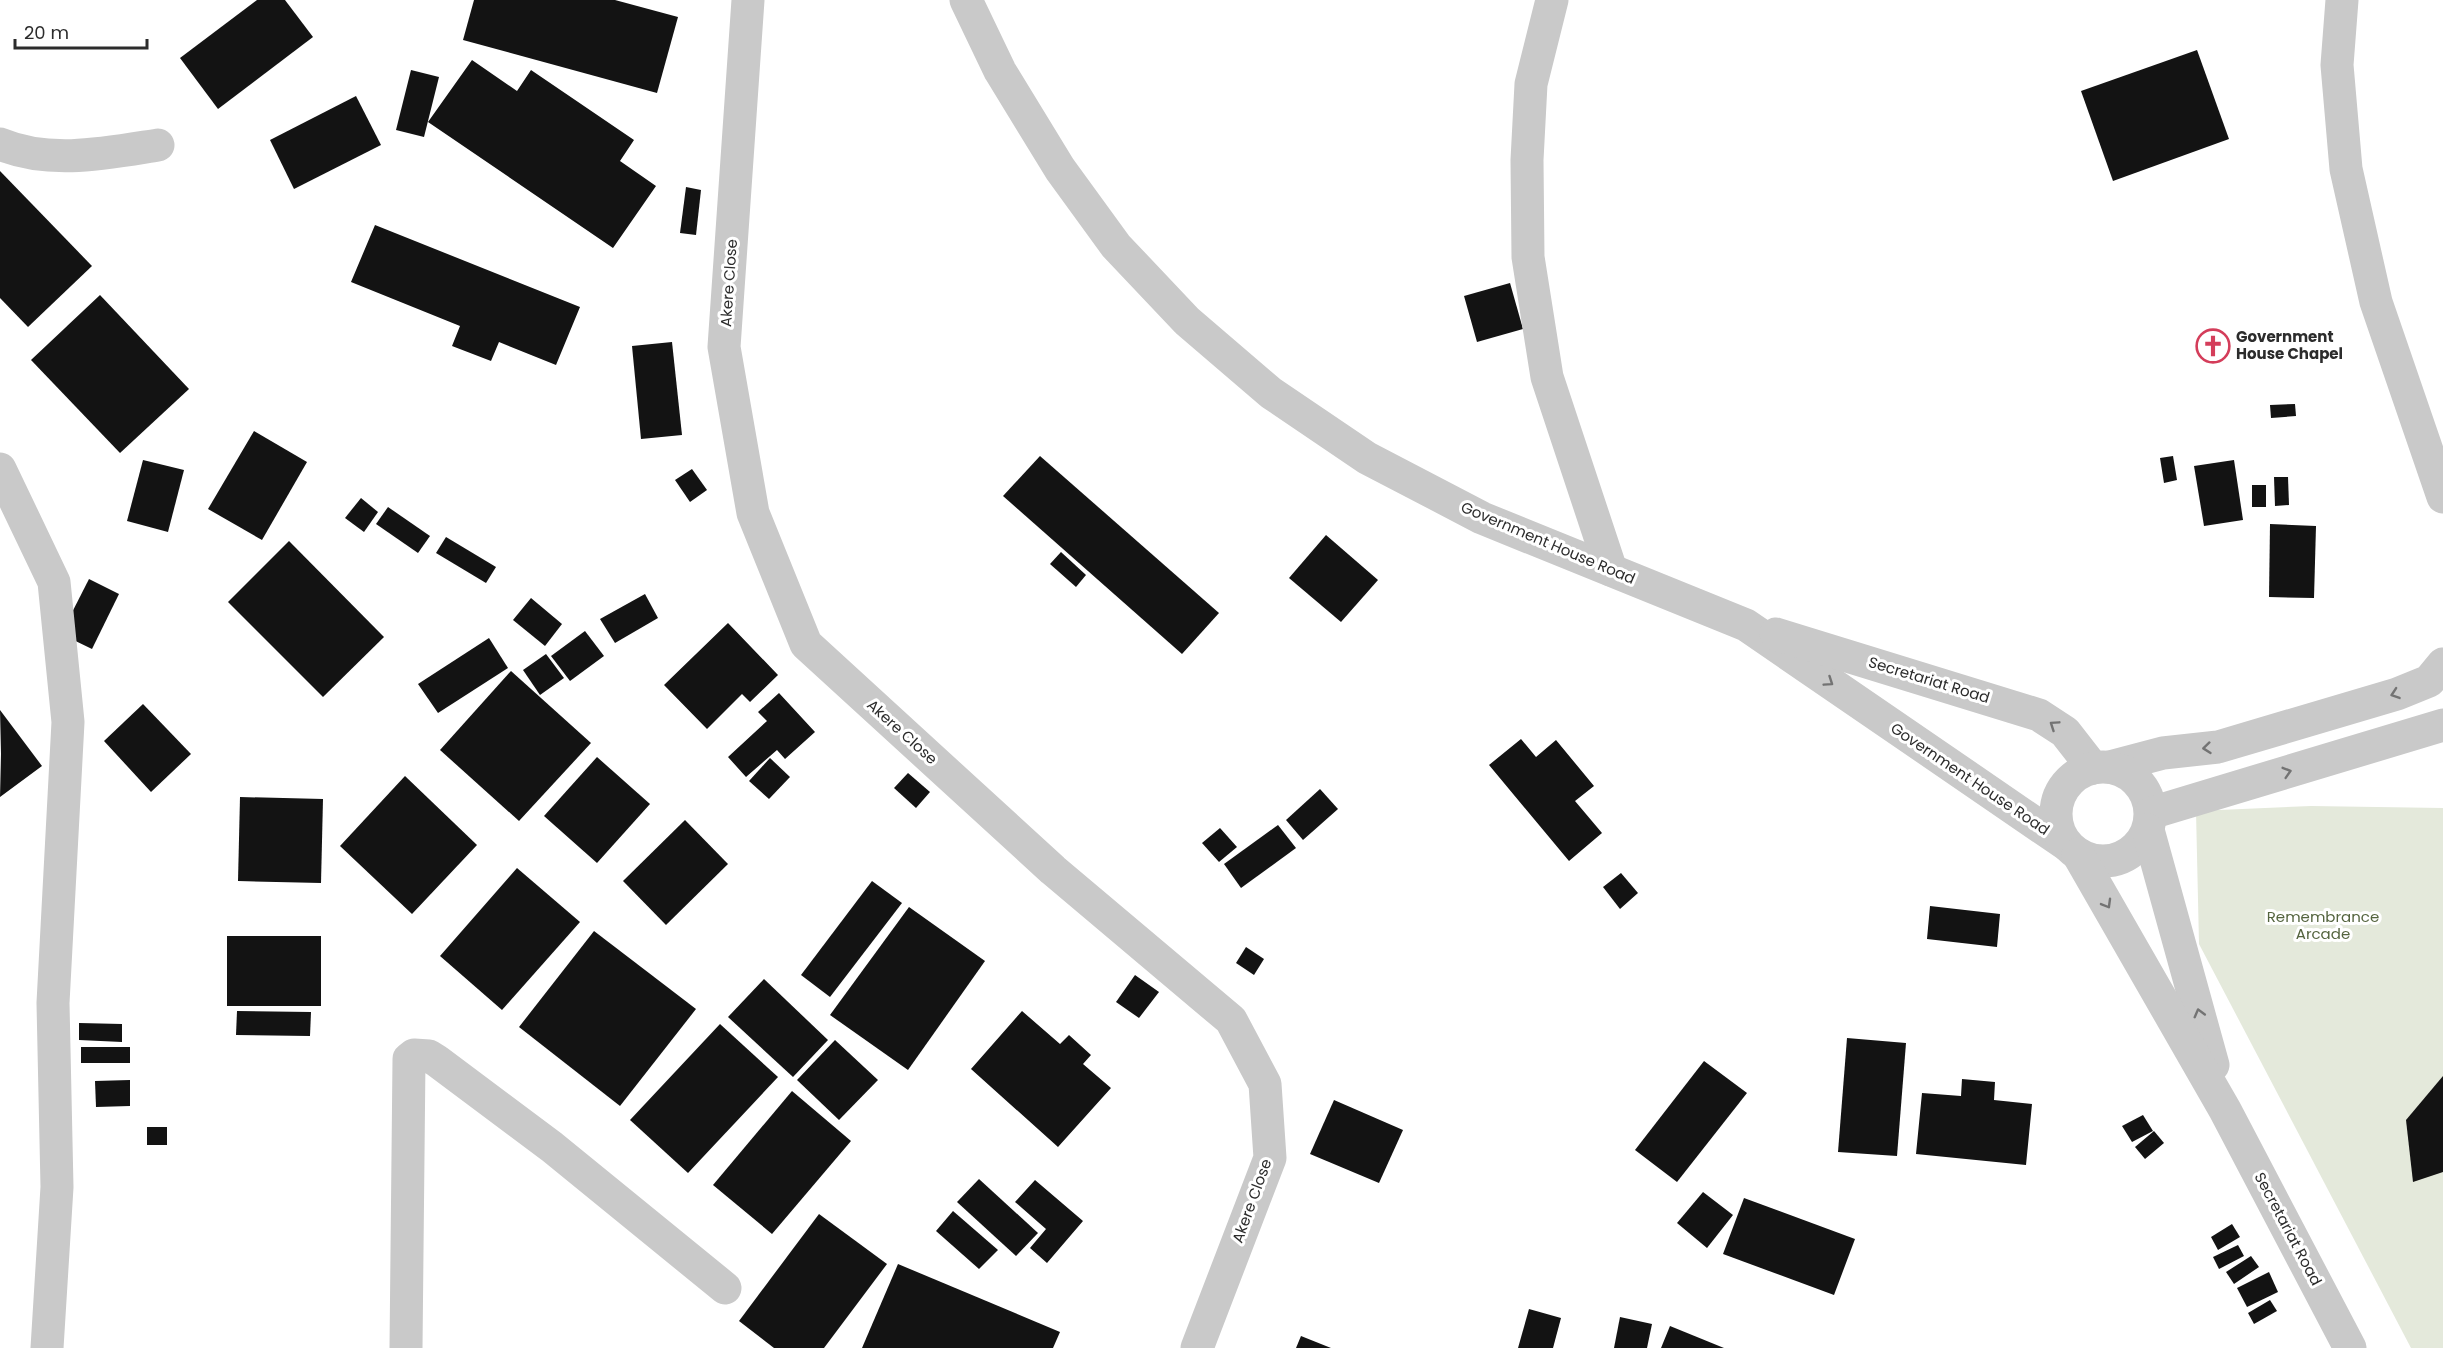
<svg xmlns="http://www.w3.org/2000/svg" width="2443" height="1348" font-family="Poppins,sans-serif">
	<rect width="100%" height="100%" fill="#fff"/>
	<path fill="#e4e9db" d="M2311 806 2443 808V1348H2411L2199 944 2196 811Z"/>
	<g fill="#131313">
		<path d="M257 0H285L313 37 218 109 180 58Z"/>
		<path d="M474 0H615L678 17 657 93 463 40Z"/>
		<path d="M2197 50 2229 139 2113 181 2081 91Z"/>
		<path d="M472 60 517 91 531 70 634 140 620 161 656 186 613 248 428 122Z"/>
		<path d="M411 70 439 77 424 137 396 130Z"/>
		<path d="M356 96 381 145 294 189 270 140Z"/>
		<path d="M0 171 92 266 28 327 0 298Z"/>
		<path d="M686 187 701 190 696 235 680 233Z"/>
		<path d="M375 225 580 307 556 365 499 342 491 361 452 346 460 326 351 282Z"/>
		<path d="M1510 283 1523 329 1477 342 1464 296Z"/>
		<path d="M100 295 189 389 120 453 31 360Z"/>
		<path d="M672 342 682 435 641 439 632 346Z"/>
		<path d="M2295 404 2296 416 2271 418 2270 405Z"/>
		<path d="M254 431 307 462 262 540 208 509Z"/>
		<path d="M1040 456 1219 613 1182 654 1003 496Z"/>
		<path d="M2173 456 2177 480 2164 483 2160 458Z"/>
		<path d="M143 460 184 470 168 532 127 521Z"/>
		<path d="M2234 460 2243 520 2204 526 2194 466Z"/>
		<path d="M692 469 707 490 690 502 675 480Z"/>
		<path d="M2274 477H2288L2289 505 2275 506Z"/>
		<rect x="2252" y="485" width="14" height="22"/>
		<path d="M361 498 378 512 364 532 345 518Z"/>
		<path d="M388 507 430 536 418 553 376 524Z"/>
		<path d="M2270 524 2316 526 2314 598 2269 597Z"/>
		<path d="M1326 535 1378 580 1341 622 1289 578Z"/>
		<path d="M446 537 496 567 486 583 436 553Z"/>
		<path d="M289 541 384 637 323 697 228 602Z"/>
		<path d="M1061 552 1086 575 1076 587 1050 564Z"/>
		<path d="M89 579 119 594 92 649 61 634Z"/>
		<path d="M645 594 658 618 615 643 600 619Z"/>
		<path d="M531 598 562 624 545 646 513 620Z"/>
		<path d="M728 623 778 675 750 702 742 694 707 729 664 685Z"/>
		<path d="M585 631 604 656 570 681 551 656Z"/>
		<path d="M489 638 508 668 438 713 418 684Z"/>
		<path d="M546 654 564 678 540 695 523 670Z"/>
		<path d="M511 671 591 743 519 821 440 750Z"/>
		<path d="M779 693 815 732 785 759 777 750 746 777 728 757 767 721 758 712Z"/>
		<path d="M143 704 191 754 151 792 104 741Z"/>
		<path d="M0 710 42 766 0 797 1 754Z"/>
		<path d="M1521 739 1536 757 1556 740 1594 786 1575 801 1602 833 1569 861 1489 765Z"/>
		<path d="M597 757 650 804 597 863 544 816Z"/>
		<path d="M770 758 790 777 769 799 749 781Z"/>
		<path d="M908 773 930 792 916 808 894 788Z"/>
		<path d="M405 776 477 845 412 914 340 846Z"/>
		<path d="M1320 789 1338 809 1303 840 1286 820Z"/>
		<path d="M240 797 323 799 321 883 238 881Z"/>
		<path d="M685 820 728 864 666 925 623 881Z"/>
		<path d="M1278 825 1296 848 1241 888 1224 864Z"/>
		<path d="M1220 828 1237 847 1219 862 1202 843Z"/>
		<path d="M517 868 580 922 502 1010 440 956Z"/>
		<path d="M1621 873 1638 893 1620 909 1603 887Z"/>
		<path d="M872 881 902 903 830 997 801 975Z"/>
		<path d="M1930 906 2000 914 1997 947 1927 939Z"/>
		<path d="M909 907 985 961 908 1070 830 1015Z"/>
		<path d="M594 931 696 1009 620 1106 519 1027Z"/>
		<rect x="227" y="936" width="94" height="70"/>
		<path d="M1246 947 1264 959 1254 975 1236 963Z"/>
		<path d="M1135 975 1159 992 1139 1018 1116 1002Z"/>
		<path d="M764 979 828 1040 793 1077 728 1017Z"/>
		<path d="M237 1011 311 1012 310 1036 236 1035Z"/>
		<path d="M1022 1011 1060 1044 1069 1035 1091 1055 1083 1064 1111 1088 1058 1147 971 1069Z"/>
		<path d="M79 1023 122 1024V1042L79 1040Z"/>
		<path d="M720 1024 778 1077 688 1173 630 1120Z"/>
		<path d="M1847 1038 1906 1043 1897 1156 1838 1152Z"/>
		<path d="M835 1040 878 1080 839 1120 797 1080Z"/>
		<rect x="81" y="1047" width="49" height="16"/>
		<path d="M1704 1061 1747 1093 1677 1182 1635 1150Z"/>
		<path d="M2443 1076V1172L2413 1182 2406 1120Z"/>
		<path d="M1962 1079 1995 1082 1994 1100 2032 1104 2026 1165 1916 1154 1922 1093 1961 1096Z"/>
		<path d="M130 1080V1106L96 1107 95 1081Z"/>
		<path d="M792 1091 851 1141 772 1234 713 1185Z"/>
		<path d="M1334 1100 1403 1130 1379 1183 1310 1154Z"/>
		<path d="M2143 1115 2153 1131 2132 1142 2122 1126Z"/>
		<rect x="147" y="1127" width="20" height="18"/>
		<path d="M2154 1131 2164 1143 2145 1159 2135 1147Z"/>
		<path d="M979 1179 1038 1233 1016 1256 957 1202Z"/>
		<path d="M1035 1180 1083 1221 1047 1263 1030 1248 1046 1229 1015 1202Z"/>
		<path d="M1703 1192 1733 1215 1707 1248 1677 1223Z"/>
		<path d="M1744 1198 1855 1239 1834 1295 1723 1254Z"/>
		<path d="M953 1211 998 1250 979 1269 936 1231Z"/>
		<path d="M819 1214 887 1264 824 1348H774L739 1321Z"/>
		<path d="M2232 1224 2240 1237 2218 1250 2211 1237Z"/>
		<path d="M2238 1245 2244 1256 2219 1269 2213 1257Z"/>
		<path d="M2251 1256 2259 1267 2234 1284 2226 1272Z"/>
		<path d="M898 1264 1060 1332 1053 1348H862Z"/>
		<path d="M2269 1272 2278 1292 2247 1307 2237 1288Z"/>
		<path d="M2270 1300 2277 1311 2254 1324 2248 1313Z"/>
		<path d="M1529 1309 1561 1318 1553 1348H1518Z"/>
		<path d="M1620 1317 1652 1324 1647 1348H1614Z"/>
		<path d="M1670 1326 1724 1348H1661Z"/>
		<path d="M1301 1336 1331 1348H1296Z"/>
	</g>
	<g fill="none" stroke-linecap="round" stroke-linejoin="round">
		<g stroke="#c9c9c9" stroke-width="33">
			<path d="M748 0 724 347 753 513 806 644 1053 870 1231 1020 1265 1084 1270 1158 1197 1348"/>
			<path d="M966 0 1000 71 1060 169 1116 246 1187 321 1271 393 1367 458 1482 518 1746 625 2067 845"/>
			<path d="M1552 0 1531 84 1527 160 1528 257 1547 377 1611 570"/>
			<path d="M2342 0 2337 65 2346 169 2376 302 2443 497"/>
			<path d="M0 144C50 165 107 153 158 145"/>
			<path d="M0 469 54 582 68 722 53 1003 57 1187 47 1348"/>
			<path d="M1776 634 2039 715 2065 732 2093 768"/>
			<path d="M2110 767 2163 753 2218 747 2397 694 2429 681 2443 664"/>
			<circle cx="2103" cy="814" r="47"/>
			<path d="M2151 813 2443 725"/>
			<path d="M2148 830 2213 1065"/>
			<path d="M2078 854 2225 1110 2350 1348"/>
			<path d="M406 1348 409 1059 414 1055 429 1056 437 1061 552 1147 725 1288"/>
		</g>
	</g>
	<defs><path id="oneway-chevron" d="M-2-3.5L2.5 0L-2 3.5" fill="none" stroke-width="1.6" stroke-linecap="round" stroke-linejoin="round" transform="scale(1.5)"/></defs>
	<g stroke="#737373">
		<use href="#oneway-chevron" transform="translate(1829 682) rotate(34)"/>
		<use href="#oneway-chevron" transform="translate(2395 694) rotate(161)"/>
		<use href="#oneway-chevron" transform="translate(2054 725) rotate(-146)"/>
		<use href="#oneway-chevron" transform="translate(2207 748) rotate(174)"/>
		<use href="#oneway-chevron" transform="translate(2287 772) rotate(-17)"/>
		<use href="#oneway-chevron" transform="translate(2107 904) rotate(60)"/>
		<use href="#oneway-chevron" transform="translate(2199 1013) rotate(-105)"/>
	</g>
	<defs>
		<g id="church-ring" transform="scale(1.725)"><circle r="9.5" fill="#fff" stroke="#d43d5a" stroke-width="1.5"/><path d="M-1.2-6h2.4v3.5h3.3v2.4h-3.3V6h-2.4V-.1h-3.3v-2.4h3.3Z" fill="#d43d5a"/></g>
	</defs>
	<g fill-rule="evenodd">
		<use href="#church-ring" x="2213" y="346"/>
	</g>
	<g text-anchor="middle" stroke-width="6" stroke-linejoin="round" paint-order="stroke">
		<g font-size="15" fill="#2c2c2c" stroke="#fff">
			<text transform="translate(729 283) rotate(-86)" y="5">Akere Close</text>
			<text transform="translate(1548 543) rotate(23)" y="5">Government House Road</text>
			<text transform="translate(1929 680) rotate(17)" y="5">Secretariat Road</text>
			<text transform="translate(902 732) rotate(42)" y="5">Akere Close</text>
			<text transform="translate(1970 779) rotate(34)" y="5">Government House Road</text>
			<text transform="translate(1252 1201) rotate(-70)" y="5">Akere Close</text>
			<text transform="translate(2288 1229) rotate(62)" y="5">Secretariat Road</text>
		</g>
		<g font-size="15" font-weight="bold" fill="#2c2c2c" stroke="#fff" text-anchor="start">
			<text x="2236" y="342">Government<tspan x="2236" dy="17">House Chapel</tspan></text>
		</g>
		<g font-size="15" fill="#54643e" stroke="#fff">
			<text x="2323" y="922">Remembrance<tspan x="2323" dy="17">Arcade</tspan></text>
		</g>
	</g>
	<path d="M15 39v9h132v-9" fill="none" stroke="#2c2c2c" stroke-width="3"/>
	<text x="24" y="39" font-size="18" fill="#2c2c2c" stroke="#ffffff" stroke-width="4.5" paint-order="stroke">20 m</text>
</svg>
